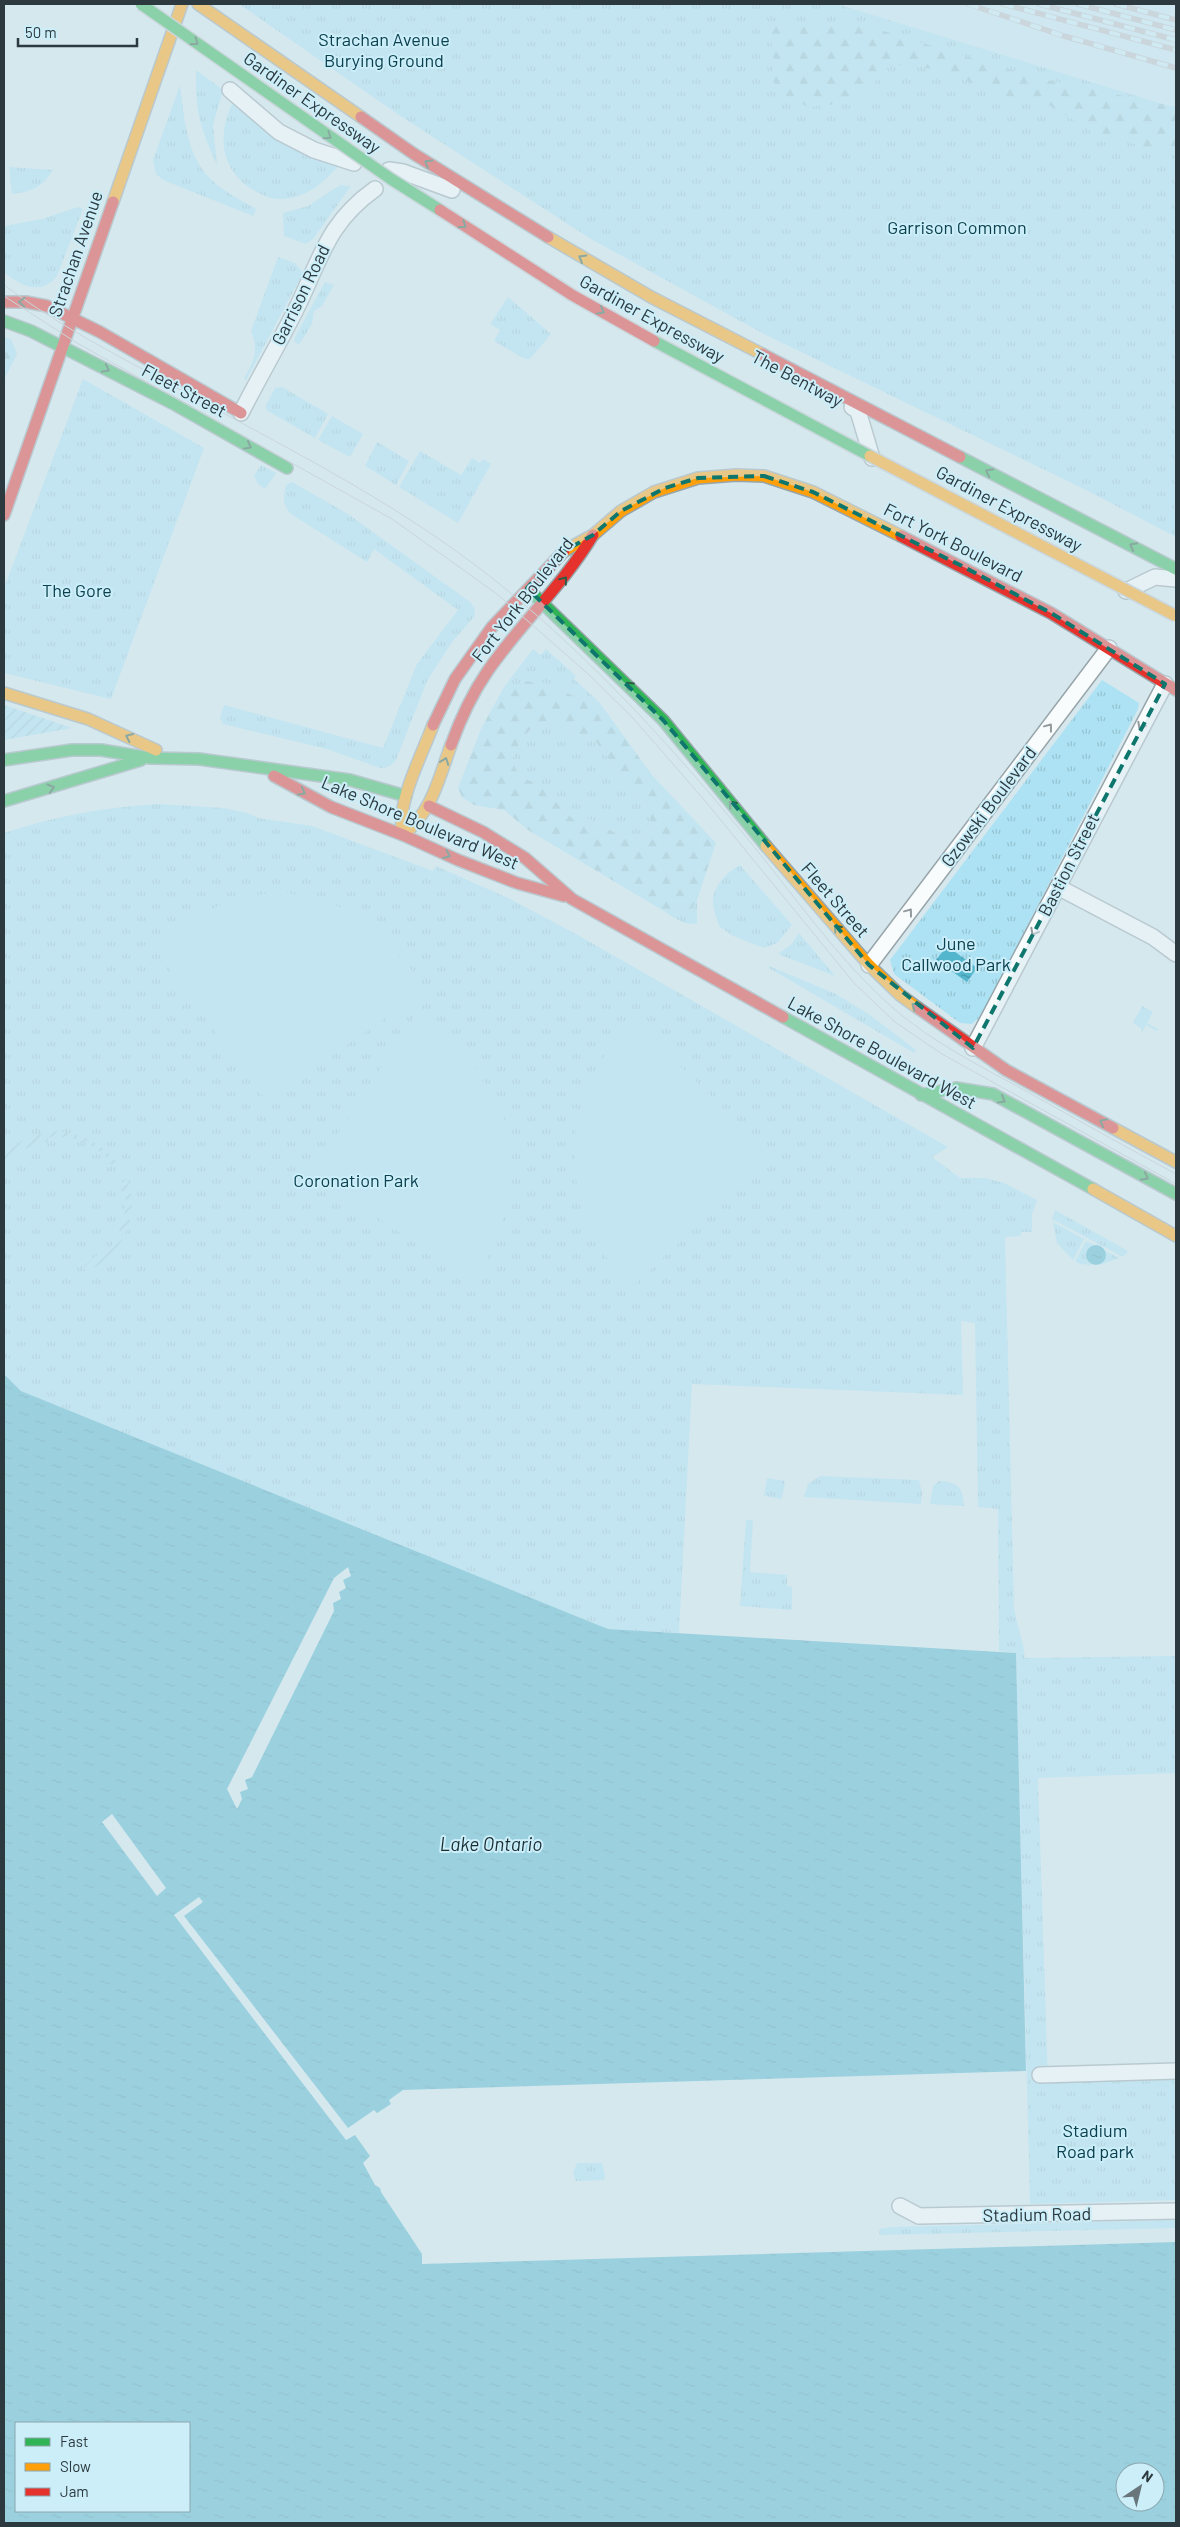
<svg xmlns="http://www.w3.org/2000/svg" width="1180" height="2527" font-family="Barlow,sans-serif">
	<defs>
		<pattern id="grass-tufts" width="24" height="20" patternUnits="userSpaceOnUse" patternTransform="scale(1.25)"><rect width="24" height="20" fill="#ace2f3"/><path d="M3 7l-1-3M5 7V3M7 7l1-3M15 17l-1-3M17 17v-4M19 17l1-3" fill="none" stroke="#94c3d1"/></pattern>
		<pattern id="forest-firs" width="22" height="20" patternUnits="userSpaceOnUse" patternTransform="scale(1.25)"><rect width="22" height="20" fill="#ace2f3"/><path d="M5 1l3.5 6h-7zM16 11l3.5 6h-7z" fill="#94c3d1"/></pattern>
		<pattern id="garden-furrows" width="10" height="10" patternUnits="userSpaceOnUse" patternTransform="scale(1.25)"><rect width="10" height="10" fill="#ace2f3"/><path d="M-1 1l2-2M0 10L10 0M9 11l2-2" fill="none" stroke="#94c3d1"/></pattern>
		<pattern id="water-ripples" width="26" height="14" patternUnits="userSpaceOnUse" patternTransform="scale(1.25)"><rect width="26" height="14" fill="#54b6cd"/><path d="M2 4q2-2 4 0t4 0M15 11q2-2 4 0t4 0" fill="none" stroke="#4695a8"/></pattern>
	</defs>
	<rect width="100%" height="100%" fill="#d6e8ee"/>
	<path fill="#c7e7f2" d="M837 4H1176V107L1166 105Z"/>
	<g fill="url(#grass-tufts)">
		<path d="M239 4H837L1166 105 1156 151 1176 153V537L1086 490 766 335 591 239 399 115Z"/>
		<path d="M196 70 223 90 213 125 217 165C200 127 195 112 196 70Z"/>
		<path d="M180 85C185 121 186 159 216 184 228 194 243 201 256 209L253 216 163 180 156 174 153 160Z"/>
		<path d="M234 100 251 118 303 154 339 165C325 182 305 199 281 199 272 200 260 194 253 190 219 169 217 133 234 100Z"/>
		<path d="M9 167 53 170C43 187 31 192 12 194Z"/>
		<path d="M340 185 351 186 313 239 306 244 284 236 283 213 308 206Z"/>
		<path d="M78 207 83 209 57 276C42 296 20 286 4 272V226L42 219Z"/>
		<path d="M278 257 295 263 303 273 246 380 244 378C254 362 259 349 251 331Z"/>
		<path d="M325 282 334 285 322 306 314 311 312 324 299 345 294 341 295 337Z"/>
		<path d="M508 297 551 334 530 359H525L494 341 500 330 490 324Z"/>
		<path d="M83 379 204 448 111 699 4 673V588Z"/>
		<path d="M282 387 328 414 315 438 266 410V405L275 388Z"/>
		<path d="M332 416 363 434 350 457 318 440Z"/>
		<path d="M377 442 409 461 396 485 365 466Z"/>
		<path d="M420 451 461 475 472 458 480 463 483 459 491 464 458 523 399 487Z"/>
		<path d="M261 465 276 473 265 489 258 484 254 476Z"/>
		<path d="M292 482 348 514 470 602 475 609 474 617 452 642 427 681 396 760C391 766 387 768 380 768L327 749 223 724 220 718 224 705 383 748 417 664 458 610 374 549 367 562 291 514C282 504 283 498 286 485Z"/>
		<path d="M533 649 541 655 546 649 576 676 574 679 599 702 571 695 552 684 508 690 504 687Z"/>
		<path d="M1102 680 1139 703 1138 709 982 1015 972 1024 960 1023 894 974 890 960Z"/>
		<path d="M553 719H558L565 730 596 742 646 808 652 823 646 835 635 840 619 835 590 819 577 823C564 812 555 799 543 789 527 775 523 786 512 761 520 737 528 727 553 719Z"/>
		<path d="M158 804 224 808 247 813 258 818 312 826 433 871 436 866 510 899 576 934 948 1147 932 1157 960 1178H985L1004 1183 1037 1200 1032 1214V1232H1021V1236L1005 1237 1014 1608C1017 1626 1023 1640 1025 1658L1176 1656V1773L1038 1778 1048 2082 1176 2079V2200L1030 2204 1016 1653 999 1651 998 1509 978 1507 975 1323 961 1321 963 1395 692 1384 679 1633 608 1629 21 1391 4 1374V833C55 816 105 807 158 804Z"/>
		<path d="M740 865 792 925 777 943 764 948 733 936 719 926C717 919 713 910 713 903 712 887 727 872 740 865Z"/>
		<path d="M697 900V923C685 927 672 916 662 910L691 909Z"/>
		<path d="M799 933 835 976 778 954 792 944Z"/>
		<path d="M769 966 836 994 870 1015 916 1050 914 1053 769 968Z"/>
		<path d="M1142 1006 1153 1012 1147 1023 1158 1029 1157 1031 1146 1025 1142 1032 1141 1028 1133 1023Z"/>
		<path d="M1055 1210 1128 1251 1123 1257 1052 1219Z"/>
		<path d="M1053 1222 1084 1239 1073 1260 1057 1243Z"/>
		<path d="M1086 1241 1119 1258 1100 1265 1105 1259H1086L1092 1265 1080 1264 1075 1261Z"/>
		<path d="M820 1476 919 1480 922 1493 921 1504 804 1497 808 1484Z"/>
		<path d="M767 1478 785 1481 782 1499 764 1496Z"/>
		<path d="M939 1481C958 1482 963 1487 964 1506L930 1504 933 1486Z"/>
		<path d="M746 1520H753L750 1572 787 1575V1586L792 1587V1610L740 1606Z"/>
		<path d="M577 2163H602L605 2176 604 2180 576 2181 573 2173Z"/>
		<path d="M1176 2220V2228L879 2235 880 2229 892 2227Z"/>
	</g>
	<g fill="url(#forest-firs)" fill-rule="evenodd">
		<path d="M773 22 861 24 1033 77 1176 107V153L1156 151 1104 134 1080 124 1047 104 998 98 957 75 913 65H893L882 71 868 94 838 104 808 107 779 92 772 79 774 61 770 33Z"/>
		<path d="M4 337 11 339 17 354 4 380Z"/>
		<path d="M523 681 552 684 571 695 599 702 652 775 716 843 697 900 691 909 662 910 528 830 504 810 474 805 462 797 458 788 481 729 504 687 509 690ZM553 719 558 720 565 730 596 742 646 808 652 823 646 835 635 840 619 835 590 819 577 822C563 812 555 799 543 788 527 775 523 786 512 761 520 737 529 726 553 719Z"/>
	</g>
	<g fill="url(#garden-furrows)">
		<path d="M4 705 72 728 4 740Z"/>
		<path d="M53 1131C81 1133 103 1142 119 1166H114L107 1162 108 1159C91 1142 72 1135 48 1137V1141L24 1149 10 1160 5 1159V1155C20 1141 33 1135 53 1131Z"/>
		<path d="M126 1179C143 1213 120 1260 86 1271L83 1268 85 1265 103 1250 107 1253C120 1234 128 1216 125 1192L121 1191 122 1183Z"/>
	</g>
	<g fill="#ace2f3">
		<path d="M279 892C358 901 380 931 427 989L272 1097 261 1095 151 943C196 915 226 897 279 892Z"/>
		<path d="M418 1011 472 1064 497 1103 507 1125 510 1152 507 1206 498 1236 475 1282 317 1178 314 1170Z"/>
		<path d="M634 1020 766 1151V1160L630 1289C567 1214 554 1133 609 1049 616 1038 626 1029 634 1020Z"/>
	</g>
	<g fill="url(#water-ripples)" fill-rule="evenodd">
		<path d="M947 946 977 968 967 982 936 960Z"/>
		<circle cx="1096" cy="1255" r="10"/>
		<path d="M4 1374 21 1391 608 1629 1016 1653 1026 2071 403 2090 389 2100 391 2104 377 2113 374 2110 348 2128 184 1916 203 1902 199 1897 174 1915 346 2140 355 2135 370 2156 363 2163 375 2185 380 2188 381 2192 422 2254V2264L1176 2242V2523H4ZM348 1567 351 1576 343 1580 346 1588 339 1592 341 1599 333 1603 334 1611 252 1777 245 1780 248 1789 240 1792 242 1799 237 1809 227 1789 334 1578ZM16 2423H189V2511H16ZM1125 2472H1155V2502H1125Z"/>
	</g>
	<path fill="#d6e8ee" d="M112 1814 166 1888 157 1896 102 1822Z"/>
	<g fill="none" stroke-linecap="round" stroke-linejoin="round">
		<g stroke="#97a5aa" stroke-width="18">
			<g id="street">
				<path d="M230 90 279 132 314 150 354 163"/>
				<path d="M389 170 403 172 452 190"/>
				<path d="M852 407 858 411 872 458"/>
				<path d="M241 413C260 375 282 339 300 301 322 254 330 221 375 189"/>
				<path d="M1126 591 1155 577 1176 579"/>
				<path d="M1058 887 1153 937 1176 954"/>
				<path d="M869 965 1109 648"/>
				<path d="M973 1048 1165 684"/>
				<path d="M1040 2075 1176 2071"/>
				<path d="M900 2206 919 2216 1176 2211"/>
			</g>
		</g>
		<g stroke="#97a5aa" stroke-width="14">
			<g id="fast">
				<path d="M4 321 31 331 172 403 287 468"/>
				<path d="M960 457 1176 569"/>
				<path d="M534 595 663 720 766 846"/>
				<path d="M4 760 72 750H101L150 758 199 759 350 780 406 796"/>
				<path d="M4 801 141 760"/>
				<path d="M783 1017 1093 1189"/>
				<path d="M921 1095 956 1088 993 1094 1176 1194"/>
			</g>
		</g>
		<g stroke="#97a5aa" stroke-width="14">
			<g id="slow">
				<path d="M198 4 361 117"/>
				<path d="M113 202 182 4"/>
				<path d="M548 237 651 297 762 354"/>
				<path d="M564 551 593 535 621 511 654 492 698 478 736 475 764 476 813 492 901 536"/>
				<path d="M4 693 88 719 156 750"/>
				<path d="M433 725C422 755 395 805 403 835 432 812 439 778 451 745"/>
				<path d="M766 846 869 965 900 995 918 1008"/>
				<path d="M1113 1128 1176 1162"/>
				<path d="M1093 1189 1176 1236"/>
			</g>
		</g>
		<g stroke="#97a5aa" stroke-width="14">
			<g id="jam">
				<path d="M361 117 414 154 548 237"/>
				<path d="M4 302H26L47 306 100 332 241 413"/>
				<path d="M762 354 960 457"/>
				<path d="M4 515 113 202"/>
				<path d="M901 536 1051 613 1176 690"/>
				<path d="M433 725 455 679 492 627 564 551"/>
				<path d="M451 745C460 720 472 694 487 672 520 624 563 585 593 535"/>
				<path d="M274 776 331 807 403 835 458 860 517 883 564 896"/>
				<path d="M429 806 483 832 525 858 572 899 783 1017"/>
				<path d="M918 1008 1006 1070 1113 1128"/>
			</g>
		</g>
		<use href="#street" stroke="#f9fcfc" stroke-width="15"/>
		<use href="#fast" stroke="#30b455" stroke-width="11"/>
		<use href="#slow" stroke="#ff9f0a" stroke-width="11"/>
		<use href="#jam" stroke="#e5322d" stroke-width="11"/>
		<g stroke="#bcc1c3" stroke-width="1">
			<path d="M4 285C48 318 96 344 144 370 266 438 394 498 502 586 594 661 672 747 747 838 794 895 837 959 893 1008 932 1042 980 1066 1026 1091 1076 1119 1126 1147 1176 1174"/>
			<path d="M4 296 77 343 392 519 497 594 587 673 633 718 706 802 854 983 895 1022 942 1054 1176 1184"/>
		</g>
		<g stroke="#bcc1c3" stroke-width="5.5">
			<g id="rail">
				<path d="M968 4 1064 36 1176 68"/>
				<path d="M1003 4 1176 50"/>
				<path d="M1039 4 1176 40"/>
				<path d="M1078 4 1176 30"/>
				<path d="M1116 4 1176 20"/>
			</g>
		</g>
		<use href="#rail" stroke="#cbeef9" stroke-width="4" stroke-dasharray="11" stroke-linecap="butt"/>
		<g stroke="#bbc4c7" stroke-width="14" stroke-linecap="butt">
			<g id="fast-bridge">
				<path d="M141 4 391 179 440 210"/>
				<path d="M654 341 870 456"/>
			</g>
		</g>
		<g stroke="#bbc4c7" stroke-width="14" stroke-linecap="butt">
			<path id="slow-bridge" d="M870 456 1176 616"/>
		</g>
		<g stroke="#bbc4c7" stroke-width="14" stroke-linecap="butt">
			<path id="jam-bridge" d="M440 210 572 295 654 341"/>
		</g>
		<use href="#fast-bridge" stroke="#30b455" stroke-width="11"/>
		<use href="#slow-bridge" stroke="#ff9f0a" stroke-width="11"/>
		<use href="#jam-bridge" stroke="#e5322d" stroke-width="11"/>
	</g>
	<defs><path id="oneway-chevron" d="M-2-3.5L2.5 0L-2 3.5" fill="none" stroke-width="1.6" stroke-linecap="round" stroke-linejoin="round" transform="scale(1.25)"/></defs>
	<g stroke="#2d5e45">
		<use href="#oneway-chevron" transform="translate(195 42) rotate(35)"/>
		<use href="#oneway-chevron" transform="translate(328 136) rotate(34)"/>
		<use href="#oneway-chevron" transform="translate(428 163) rotate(-148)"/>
		<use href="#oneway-chevron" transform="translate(463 225) rotate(33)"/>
		<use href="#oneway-chevron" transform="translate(582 258) rotate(-150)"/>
		<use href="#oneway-chevron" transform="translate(22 302) rotate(-178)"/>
		<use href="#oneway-chevron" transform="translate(601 311) rotate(29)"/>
		<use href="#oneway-chevron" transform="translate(106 369) rotate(27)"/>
		<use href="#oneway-chevron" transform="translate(248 446) rotate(29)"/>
		<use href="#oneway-chevron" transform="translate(989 472) rotate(-153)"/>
		<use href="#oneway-chevron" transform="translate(1133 546) rotate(-153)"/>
		<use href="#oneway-chevron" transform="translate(564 580) rotate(-51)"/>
		<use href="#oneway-chevron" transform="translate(629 685) rotate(-136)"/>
		<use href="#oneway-chevron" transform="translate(129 737) rotate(-155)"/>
		<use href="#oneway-chevron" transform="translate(445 761) rotate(-70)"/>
		<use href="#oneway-chevron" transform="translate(51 788) rotate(-16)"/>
		<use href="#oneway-chevron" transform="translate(302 792) rotate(29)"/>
		<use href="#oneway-chevron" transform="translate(732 804) rotate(-131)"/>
		<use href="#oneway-chevron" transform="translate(447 855) rotate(24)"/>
		<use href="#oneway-chevron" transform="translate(837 928) rotate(-131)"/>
		<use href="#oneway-chevron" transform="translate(915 1006) rotate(-142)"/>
		<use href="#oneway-chevron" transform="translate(1002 1100) rotate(29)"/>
		<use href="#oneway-chevron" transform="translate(1103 1122) rotate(-151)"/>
		<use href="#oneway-chevron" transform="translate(1145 1177) rotate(28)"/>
	</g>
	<g stroke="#929a9d">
		<use href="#oneway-chevron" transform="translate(1141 726) rotate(118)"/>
		<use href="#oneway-chevron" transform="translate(1049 727) rotate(-53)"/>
		<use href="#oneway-chevron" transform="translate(909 912) rotate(-53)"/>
		<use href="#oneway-chevron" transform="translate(1034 932) rotate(118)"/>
	</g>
	<path d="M0 0H1180V2527H0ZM764 476 813 492 960 565 1051 613 1165 684 973 1048 869 965 663 720 527 588 557 555 593 535 621 511 665 488 698 478Z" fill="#d6e8ee" fill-opacity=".55" fill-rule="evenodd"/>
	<path fill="none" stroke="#0f766e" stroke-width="4" stroke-dasharray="10 6" stroke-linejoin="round" d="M764 476 813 492 960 565 1051 613 1165 684 973 1048 869 965 663 720 527 588 557 555 593 535 621 511 665 488 698 478Z"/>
	<g text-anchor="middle" stroke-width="4" stroke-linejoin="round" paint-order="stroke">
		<g font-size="18" fill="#0b404e" stroke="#cbeef9">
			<text x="384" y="46">Strachan Avenue<tspan x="384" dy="21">Burying Ground</tspan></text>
			<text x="957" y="234">Garrison Common</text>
			<text x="77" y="597">The Gore</text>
			<text x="956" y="950">June<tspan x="956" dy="21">Callwood Park</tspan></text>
			<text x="356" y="1187">Coronation Park</text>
			<text x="1095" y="2137">Stadium<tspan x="1095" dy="21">Road park</tspan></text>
		</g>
		<g font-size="18" fill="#2c393e" stroke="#cbeef9">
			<text transform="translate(312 103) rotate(35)" y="6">Gardiner Expressway</text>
			<text transform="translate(76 254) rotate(-71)" y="6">Strachan Avenue</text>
			<text transform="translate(301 295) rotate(-64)" y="6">Garrison Road</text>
			<text transform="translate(652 319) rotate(29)" y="6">Gardiner Expressway</text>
			<text transform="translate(797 379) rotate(28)" y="6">The Bentway</text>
			<text transform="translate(184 391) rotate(28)" y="6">Fleet Street</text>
			<text transform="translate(1009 509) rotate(28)" y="6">Gardiner Expressway</text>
			<text transform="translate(953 543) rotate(27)" y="6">Fort York Boulevard</text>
			<text transform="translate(523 600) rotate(-52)" y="6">Fort York Boulevard</text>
			<text transform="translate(989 807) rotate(-53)" y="6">Gzowski Boulevard</text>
			<text transform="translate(420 823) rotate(23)" y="6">Lake Shore Boulevard West</text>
			<text transform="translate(1069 865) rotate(-63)" y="6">Bastion Street</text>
			<text transform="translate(835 900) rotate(49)" y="6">Fleet Street</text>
			<text transform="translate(882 1053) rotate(29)" y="6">Lake Shore Boulevard West</text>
			<text transform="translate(1037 2215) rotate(-1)" y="6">Stadium Road</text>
		</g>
		<g font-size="19" font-style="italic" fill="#1a2e34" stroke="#cbeef9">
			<text x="491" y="1851">Lake Ontario</text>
		</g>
	</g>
	<rect width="1180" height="2527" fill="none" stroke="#2c393e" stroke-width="10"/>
	<rect x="15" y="2422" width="175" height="90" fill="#cbeef9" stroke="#8ba6ae"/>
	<rect x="25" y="2438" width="25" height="8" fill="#30b455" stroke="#8ba6ae"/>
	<text x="60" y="2447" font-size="15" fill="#2c393e">Fast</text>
	<rect x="25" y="2463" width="25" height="8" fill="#ff9f0a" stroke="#8ba6ae"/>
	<text x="60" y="2472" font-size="15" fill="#2c393e">Slow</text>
	<rect x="25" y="2488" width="25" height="8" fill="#e5322d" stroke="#8ba6ae"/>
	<text x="60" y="2497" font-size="15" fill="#2c393e">Jam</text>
	<g transform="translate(1140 2487) rotate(35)"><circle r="24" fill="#cbeef9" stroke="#8ba6ae"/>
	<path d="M0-4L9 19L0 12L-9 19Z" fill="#68767c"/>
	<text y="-8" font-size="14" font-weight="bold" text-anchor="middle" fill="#2c393e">N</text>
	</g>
	<path d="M18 38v8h119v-8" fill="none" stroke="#2c393e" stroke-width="2.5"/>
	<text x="25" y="38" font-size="15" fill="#2c393e" stroke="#cbeef9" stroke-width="4" paint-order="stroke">50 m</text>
</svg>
